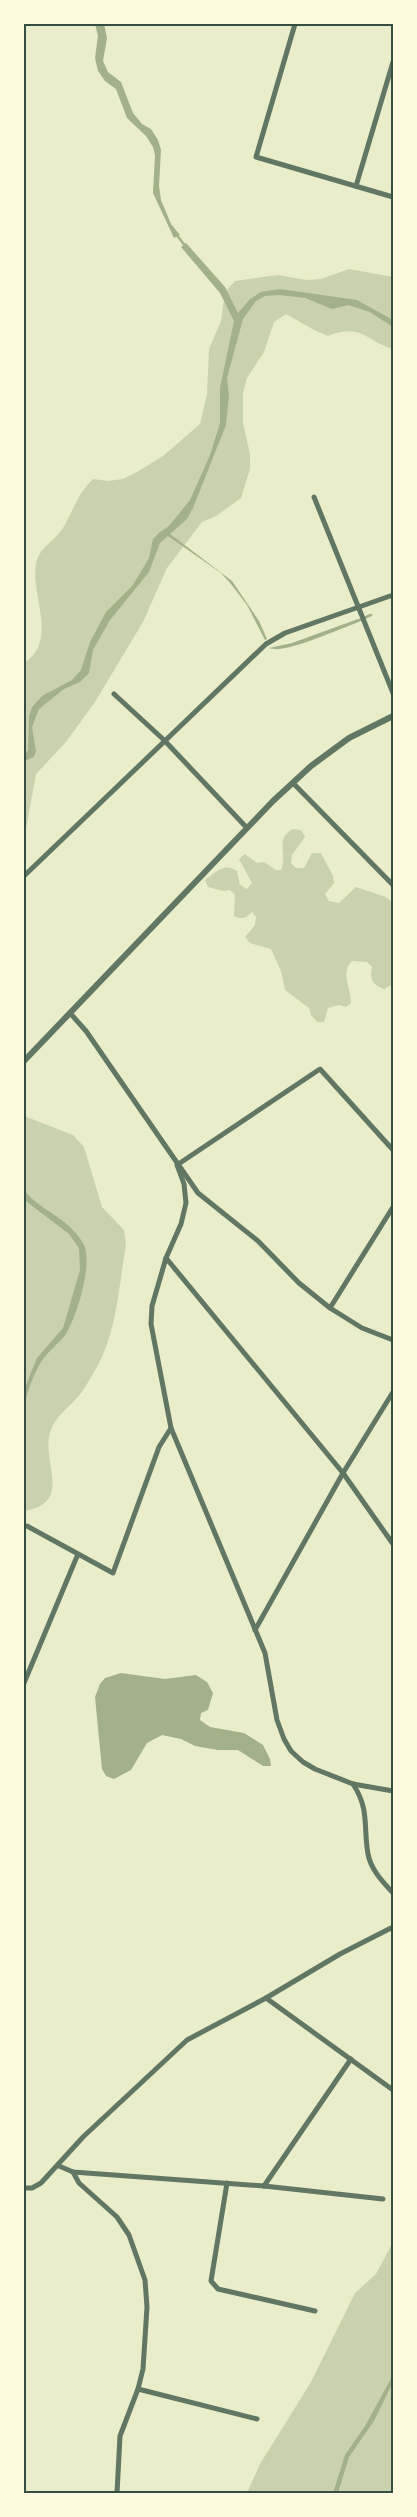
<svg xmlns="http://www.w3.org/2000/svg" width="417" height="2517" font-family="'DejaVu Sans',sans-serif">
	<rect width="100%" height="100%" fill="#e9edc9"/>
	<g fill="#cad2ad">
		<path d="M349 269 393 277V349C364 340 362 323 328 336L314 330 286 314 274 322 264 352 247 378 243 393V423L250 454V469L241 498 216 516 202 522 167 568 143 622 95 702 66 742 36 774 24 840V663C59 641 30 594 36 564 39 547 54 542 63 528 73 511 78 493 93 479L108 481 123 479 137 472 163 456 200 424 207 394 209 349 221 321 225 292 235 281 278 275 306 280 321 279Z"/>
		<path d="M293 829 301 830 305 837 292 855 291 863 296 868H304L312 853H321L333 876 334 883 325 894 329 901 339 903 356 887 386 897 393 903V984L384 989C373 985 369 979 372 967L367 962 352 961C340 973 351 988 351 1003L346 1007 339 1005 328 1008 324 1022H317L311 1015 309 1008 285 990 281 971 271 949 250 943 245 937 255 925 256 917 252 912C246 918 243 920 234 916L235 895 230 890 223 891 208 887 205 880C216 872 224 862 237 871L240 885 247 889 252 883 239 859 245 854 257 863 264 862 276 870H281C288 854 274 839 293 829Z"/>
		<path d="M24 1116 73 1135 84 1147 102 1207 124 1230 126 1245C119 1284 117 1331 97 1367 92 1375 87 1385 81 1393 73 1404 58 1414 52 1427 37 1458 77 1502 24 1511Z"/>
		<path d="M393 2242V2493H247L260 2464 311 2382 355 2293 376 2274Z"/>
	</g>
	<g fill="#a3b18a">
		<path d="M95 24H104L107 38 103 61 108 72 121 82 133 113 142 124 151 129 158 140 161 150 159 186 161 200 171 224 180 235 174 238 153 193 155 155 153 147 146 136 127 118 116 89 105 81 98 71 95 58 98 36Z"/>
		<path d="M186 243 225 287 238 313 250 299 261 292 280 289 357 300 393 320V327L370 312 348 305 332 309 305 298 279 295 265 296 256 301 243 319 227 378 229 396 226 425 193 508 187 519 170 534 232 581 259 621 267 639 265 640 247 605 231 584 221 573 168 536 160 543 149 572 110 620 93 650 89 673 80 682 64 689 39 709 32 727 36 751 34 757 24 761V755L28 750 29 716 32 707 42 696 72 680 81 670 90 642 106 612 133 585 149 558 153 539 160 532 169 526 190 500 210 455 220 423V388L234 321 220 293 181 247Z"/>
		<path d="M358 619 356 623C339 629 283 655 269 648L292 643Z"/>
		<path d="M24 1190C40 1211 67 1216 83 1243 94 1261 77 1316 66 1334 59 1343 50 1350 43 1359 34 1372 28 1391 24 1405V1390L37 1358 63 1328 80 1270 79 1248 69 1234 27 1202 24 1198Z"/>
		<path d="M121 1673 165 1679 196 1675 207 1682 213 1693 208 1710 201 1713 200 1720 210 1727 244 1733 263 1745 270 1759 271 1766H263L238 1750H218L195 1746 181 1739 162 1735 147 1743 131 1770 114 1779 106 1776 102 1769 95 1697 100 1684 105 1678Z"/>
		<path d="M393 2375V2382L374 2421 349 2457 338 2493H333L345 2455 365 2426Z"/>
	</g>
	<g fill="none" stroke-linecap="round" stroke-linejoin="round">
		<g stroke="#a3b18a" stroke-width="2.5">
			<path d="M176 234 186 247"/>
			<path d="M355 622 371 615"/>
		</g>
		<g stroke="#617663" stroke-width="5">
			<path d="M295 24 256 157 393 197"/>
			<path d="M356 186 393 62"/>
			<path d="M314 497 393 693"/>
			<path d="M114 694 164 740 247 828"/>
			<path d="M293 783 393 885"/>
			<path d="M24 876 266 644 285 633 393 595"/>
			<path d="M70 1013 86 1031 198 1193 258 1241 299 1283 330 1308 362 1328 393 1340"/>
			<path d="M393 1150 320 1069 177 1165 184 1184 186 1203 181 1224 166 1258 152 1306 151 1324 171 1428 265 1653 277 1720 284 1739 291 1751 303 1762 315 1769 353 1784 393 1791"/>
			<path d="M166 1258 343 1473 393 1544"/>
			<path d="M330 1308 393 1207"/>
			<path d="M27 1526 113 1573 159 1447 171 1428"/>
			<path d="M255 1630 343 1473 393 1392"/>
			<path d="M24 1683 78 1554"/>
			<path d="M353 1784C370 1810 363 1826 368 1854 371 1870 383 1882 393 1893"/>
			<path d="M266 1998 393 2090"/>
			<path d="M59 2166 73 2172 264 2186 383 2199"/>
			<path d="M73 2172 79 2183 117 2217 129 2235 145 2280 147 2307 143 2369 138 2389 120 2436 117 2493"/>
			<path d="M227 2183 211 2281 218 2289 315 2311"/>
			<path d="M264 2186 351 2059"/>
			<path d="M24 2188H32L41 2183 83 2137 187 2040 266 1998 340 1954 393 1927"/>
			<path d="M138 2389 257 2419"/>
		</g>
		<path stroke="#617663" stroke-width="6" d="M24 1061 273 801 311 766 349 738 393 716"/>
	</g>
	<rect width="417" height="2517" fill="none" stroke="#fefae0" stroke-width="50"/>
	<rect x="25" y="25" width="367" height="2467" fill="none" stroke="#344e41" stroke-width="2"/>
</svg>
